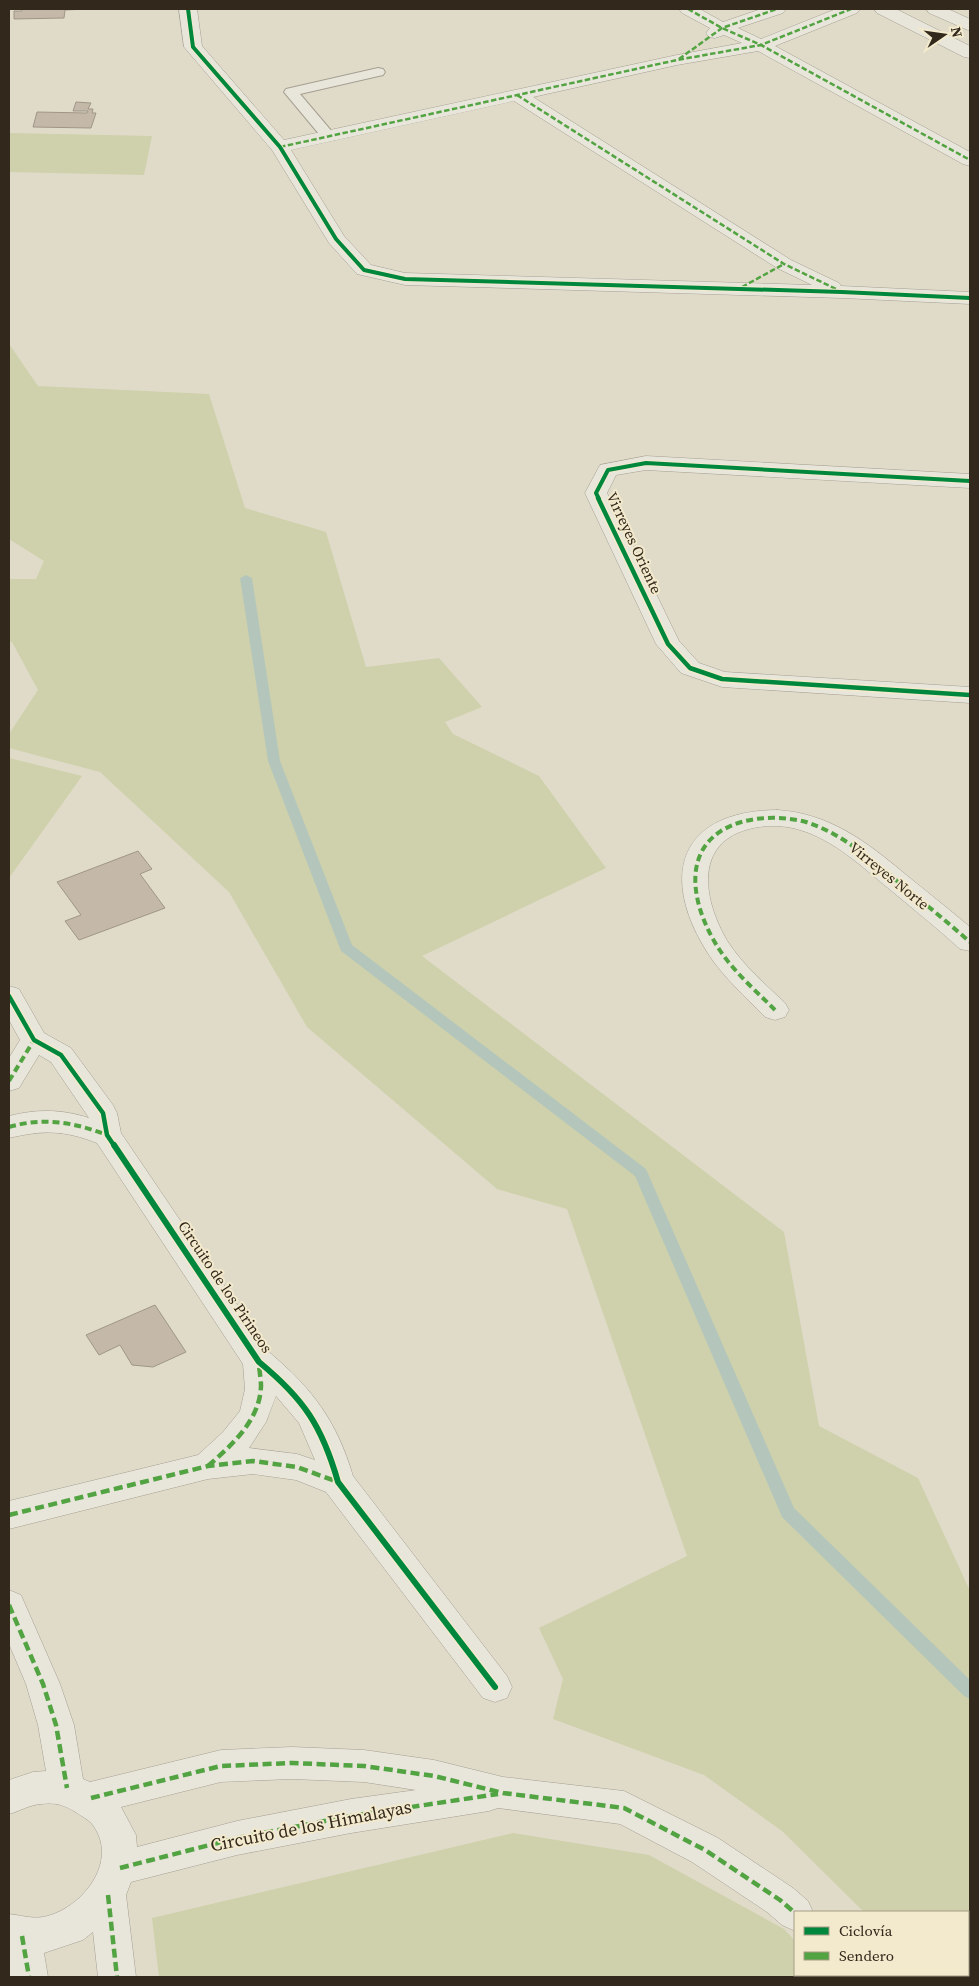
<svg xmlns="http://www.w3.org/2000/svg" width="979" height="1986" font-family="'Source Serif 4',serif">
	<rect width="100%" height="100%" fill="#e0dbc8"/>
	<g fill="#ced1ab">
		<path d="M9 133 152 136 144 175 9 172Z"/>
		<path d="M9 344 38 386 209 394 245 508 326 532 366 667 439 658 482 707 445 722 453 734 539 776 606 868 422 956 784 1232 819 1426 918 1478 970 1591V1977H930L927 1975H968V1912H864L782 1831 704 1775 553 1719 563 1679 539 1628 687 1556 567 1209 497 1189 307 1027 229 892 100 772 9 748V734L38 690 12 642H9V579H36L44 561 9 539Z"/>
		<path d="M9 758 82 776 9 878Z"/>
		<path d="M513 1833 649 1855 784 1929 795 1941V1975H829L831 1977H159L152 1918Z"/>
	</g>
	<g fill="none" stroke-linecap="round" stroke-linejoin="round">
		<path fill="#b4c6bb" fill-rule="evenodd" d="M246 575 252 578 280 761 352 945 646 1169 794 1508 970 1680V1699L964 1696 782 1517 635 1176 341 951 268 761 240 578Z"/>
	</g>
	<g fill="#c4b9a9" stroke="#a09688">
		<path d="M22 9H88L65 10 64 18 14 19V11H22Z"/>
		<path d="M76 102 91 103 88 109H93L92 113H96L91 128 33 127 37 112 87 113 88 111H73Z"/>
		<path d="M138 851 152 869 140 874 165 908 79 940 65 921 81 915 57 882Z"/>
		<path d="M155 1305 186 1352 153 1367 132 1365 120 1345 99 1355 86 1335Z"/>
	</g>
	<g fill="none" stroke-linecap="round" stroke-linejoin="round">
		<g stroke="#a59f92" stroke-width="2">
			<path id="lane" d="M378 68 383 69 385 72 383 75 300 94 334 134 336 137 334 140H324L284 92 286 89Z"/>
		</g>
		<g stroke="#a59f92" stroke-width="1">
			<g id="street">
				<path d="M179 9H197L202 46 284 140 677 55 742 43 724 35 715 38 709 37 706 33 710 28 682 13 679 9H700L723 22 761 9H786L783 13 738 28 761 39 836 9H860L857 13 775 46 970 152V166L963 164 758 51 677 65 533 97 791 260 839 283 841 286 970 292V304L842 298 405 285 357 274 329 243 272 150 184 47ZM514 101 777 268 812 285 405 273 371 265 344 236 291 150Z"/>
				<path d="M874 9H896L970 46V58L964 57 877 13Z"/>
				<path d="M926 9H948L970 19V31L929 13Z"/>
				<path d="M646 456 970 474V488L646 470 616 475 607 493 679 641 699 663 725 672 970 687V703L722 687 681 673 656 644 585 493 600 465Z"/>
				<path d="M777 810C829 813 867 842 905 874 927 892 949 909 970 927V951L960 949C937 928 912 908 888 888 861 866 834 840 800 830 779 823 749 825 730 837 694 860 709 911 728 942 743 965 765 984 785 1003L789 1010 785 1017 775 1020 765 1017C746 997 724 978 709 955 659 878 677 811 777 810Z"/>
				<path d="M9 986 19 989 44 1033 71 1048 113 1105 117 1113 121 1133 270 1353C313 1389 337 1422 353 1476L507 1676 512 1687 507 1698 495 1702 483 1698 326 1492 296 1480 253 1474 208 1479 9 1529V1501L198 1455 223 1432 240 1411 245 1389 243 1364 97 1143C64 1130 43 1130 9 1138V1116C37 1109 61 1109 89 1118L51 1062 39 1055 19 1088 9 1091V1058L20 1040 9 1020ZM276 1396 299 1423 315 1460 297 1454 249 1448 266 1422Z"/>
				<path d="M9 1590 21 1595 60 1684 74 1725 83 1779 90 1782 221 1750 292 1747 364 1750 434 1760 503 1777 624 1791 718 1838 793 1888 808 1901 813 1912H795V1931L782 1925 767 1912 692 1862 620 1824 498 1808 489 1811 351 1833 237 1855 131 1882 126 1895 136 1977H98L93 1932 83 1940 44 1953 48 1977H10L9 1914C19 1915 32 1919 43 1917 81 1910 121 1861 92 1824 88 1819 81 1816 77 1813 65 1805 55 1802 41 1804 29 1805 20 1811 9 1814V1780L33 1772 46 1771 38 1725 26 1684 9 1644ZM292 1779 364 1782 416 1790 351 1799 237 1821 137 1847 136 1835 121 1807 221 1782Z"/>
				<path d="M847 1975H887L888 1977H848Z"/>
			</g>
		</g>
		<use href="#lane" fill="#e8e5da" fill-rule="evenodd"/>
		<use href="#street" fill="#e8e5da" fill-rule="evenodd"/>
		<g stroke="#52a341" stroke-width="2.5" stroke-dasharray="5.5 2.5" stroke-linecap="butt">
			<path d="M688 9 722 28 761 45 970 160"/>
			<path d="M679 59 722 28 777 9"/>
			<path d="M517 95 784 264 836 289"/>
			<path d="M280 147 677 60 761 45 851 9"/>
			<path d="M742 287 784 264"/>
		</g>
		<g stroke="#52a341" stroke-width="4" stroke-dasharray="7 4" stroke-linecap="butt">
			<path d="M775 1010C756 991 734 972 719 949 696 914 679 858 721 831 745 816 779 815 806 822 841 833 869 858 897 881 922 901 946 921 970 942"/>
			<path d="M9 1081 34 1040"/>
			<path d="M9 1127C44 1117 73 1122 107 1135"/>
		</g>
		<g stroke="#52a341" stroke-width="4.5" stroke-dasharray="9 4.5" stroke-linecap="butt">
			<path d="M208 1466C232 1445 260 1420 261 1386 261 1378 259 1370 259 1362"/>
			<path d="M9 1515 208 1466 253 1461 297 1467 338 1482"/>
			<path d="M9 1605 43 1684 56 1725 67 1788"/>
			<path d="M91 1798 221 1766 292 1763 364 1766 434 1776 503 1793 624 1808 705 1850 780 1900 795 1913"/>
			<path d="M120 1868 237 1838 351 1816 498 1794"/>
			<path d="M108 1895 117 1977"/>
			<path d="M22 1936 29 1977"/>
			<path d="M866 1975 869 1977"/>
		</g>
		<g stroke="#f3eacd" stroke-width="6">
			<g id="cycleway-far2">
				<path d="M188 9 193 47 280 147 336 239 364 270 405 279 842 292 970 298"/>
				<path d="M599 499 596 493 608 470 646 463 970 481"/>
			</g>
		</g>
		<g stroke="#f3eacd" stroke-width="8">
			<g id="cycleway-far1">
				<path d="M598 498 668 644 690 668 722 679 970 695"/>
				<path d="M9 996 34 1040 61 1055 103 1113 107 1135 115 1147"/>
			</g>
		</g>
		<g stroke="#f3eacd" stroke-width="9">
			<path id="cycleway" d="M114 1145 259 1362C304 1399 322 1426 338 1482L495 1687"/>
		</g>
		<use href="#cycleway-far2" stroke="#00873e" stroke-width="4"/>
		<use href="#cycleway-far1" stroke="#00873e" stroke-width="4.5"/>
		<use href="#cycleway" stroke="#00873e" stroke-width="6"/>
	</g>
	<g text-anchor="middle" stroke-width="4" stroke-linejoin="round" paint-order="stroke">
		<g font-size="15" fill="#32281c" stroke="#f3eacd">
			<text transform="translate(634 543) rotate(65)" y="5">Virreyes Oriente</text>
			<text transform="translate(889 876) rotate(39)" y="5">Virreyes Norte</text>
			<text transform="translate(225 1287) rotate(56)" y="5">Circuito de los Pirineos</text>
		</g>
		<g font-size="18" fill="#32281c" stroke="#f3eacd">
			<text transform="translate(311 1826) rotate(-11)" y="6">Circuito de los Himalayas</text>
		</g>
	</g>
	<rect width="979" height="1986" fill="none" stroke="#32281c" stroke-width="20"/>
	<rect x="794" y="1911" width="175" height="65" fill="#f3eacd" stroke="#a69c86"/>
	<rect x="804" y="1927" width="25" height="8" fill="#00873e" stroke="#a69c86"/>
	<text x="839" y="1936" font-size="15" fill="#32281c">Ciclovía</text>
	<rect x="804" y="1952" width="25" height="8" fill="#52a341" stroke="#a69c86"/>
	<text x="839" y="1961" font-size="15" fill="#32281c">Sendero</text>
	<g transform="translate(944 35) rotate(77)" stroke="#f3eacd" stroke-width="4" paint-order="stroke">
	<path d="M0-4L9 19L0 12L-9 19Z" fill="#32281c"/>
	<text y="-8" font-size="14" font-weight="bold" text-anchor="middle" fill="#32281c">N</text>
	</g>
</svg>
